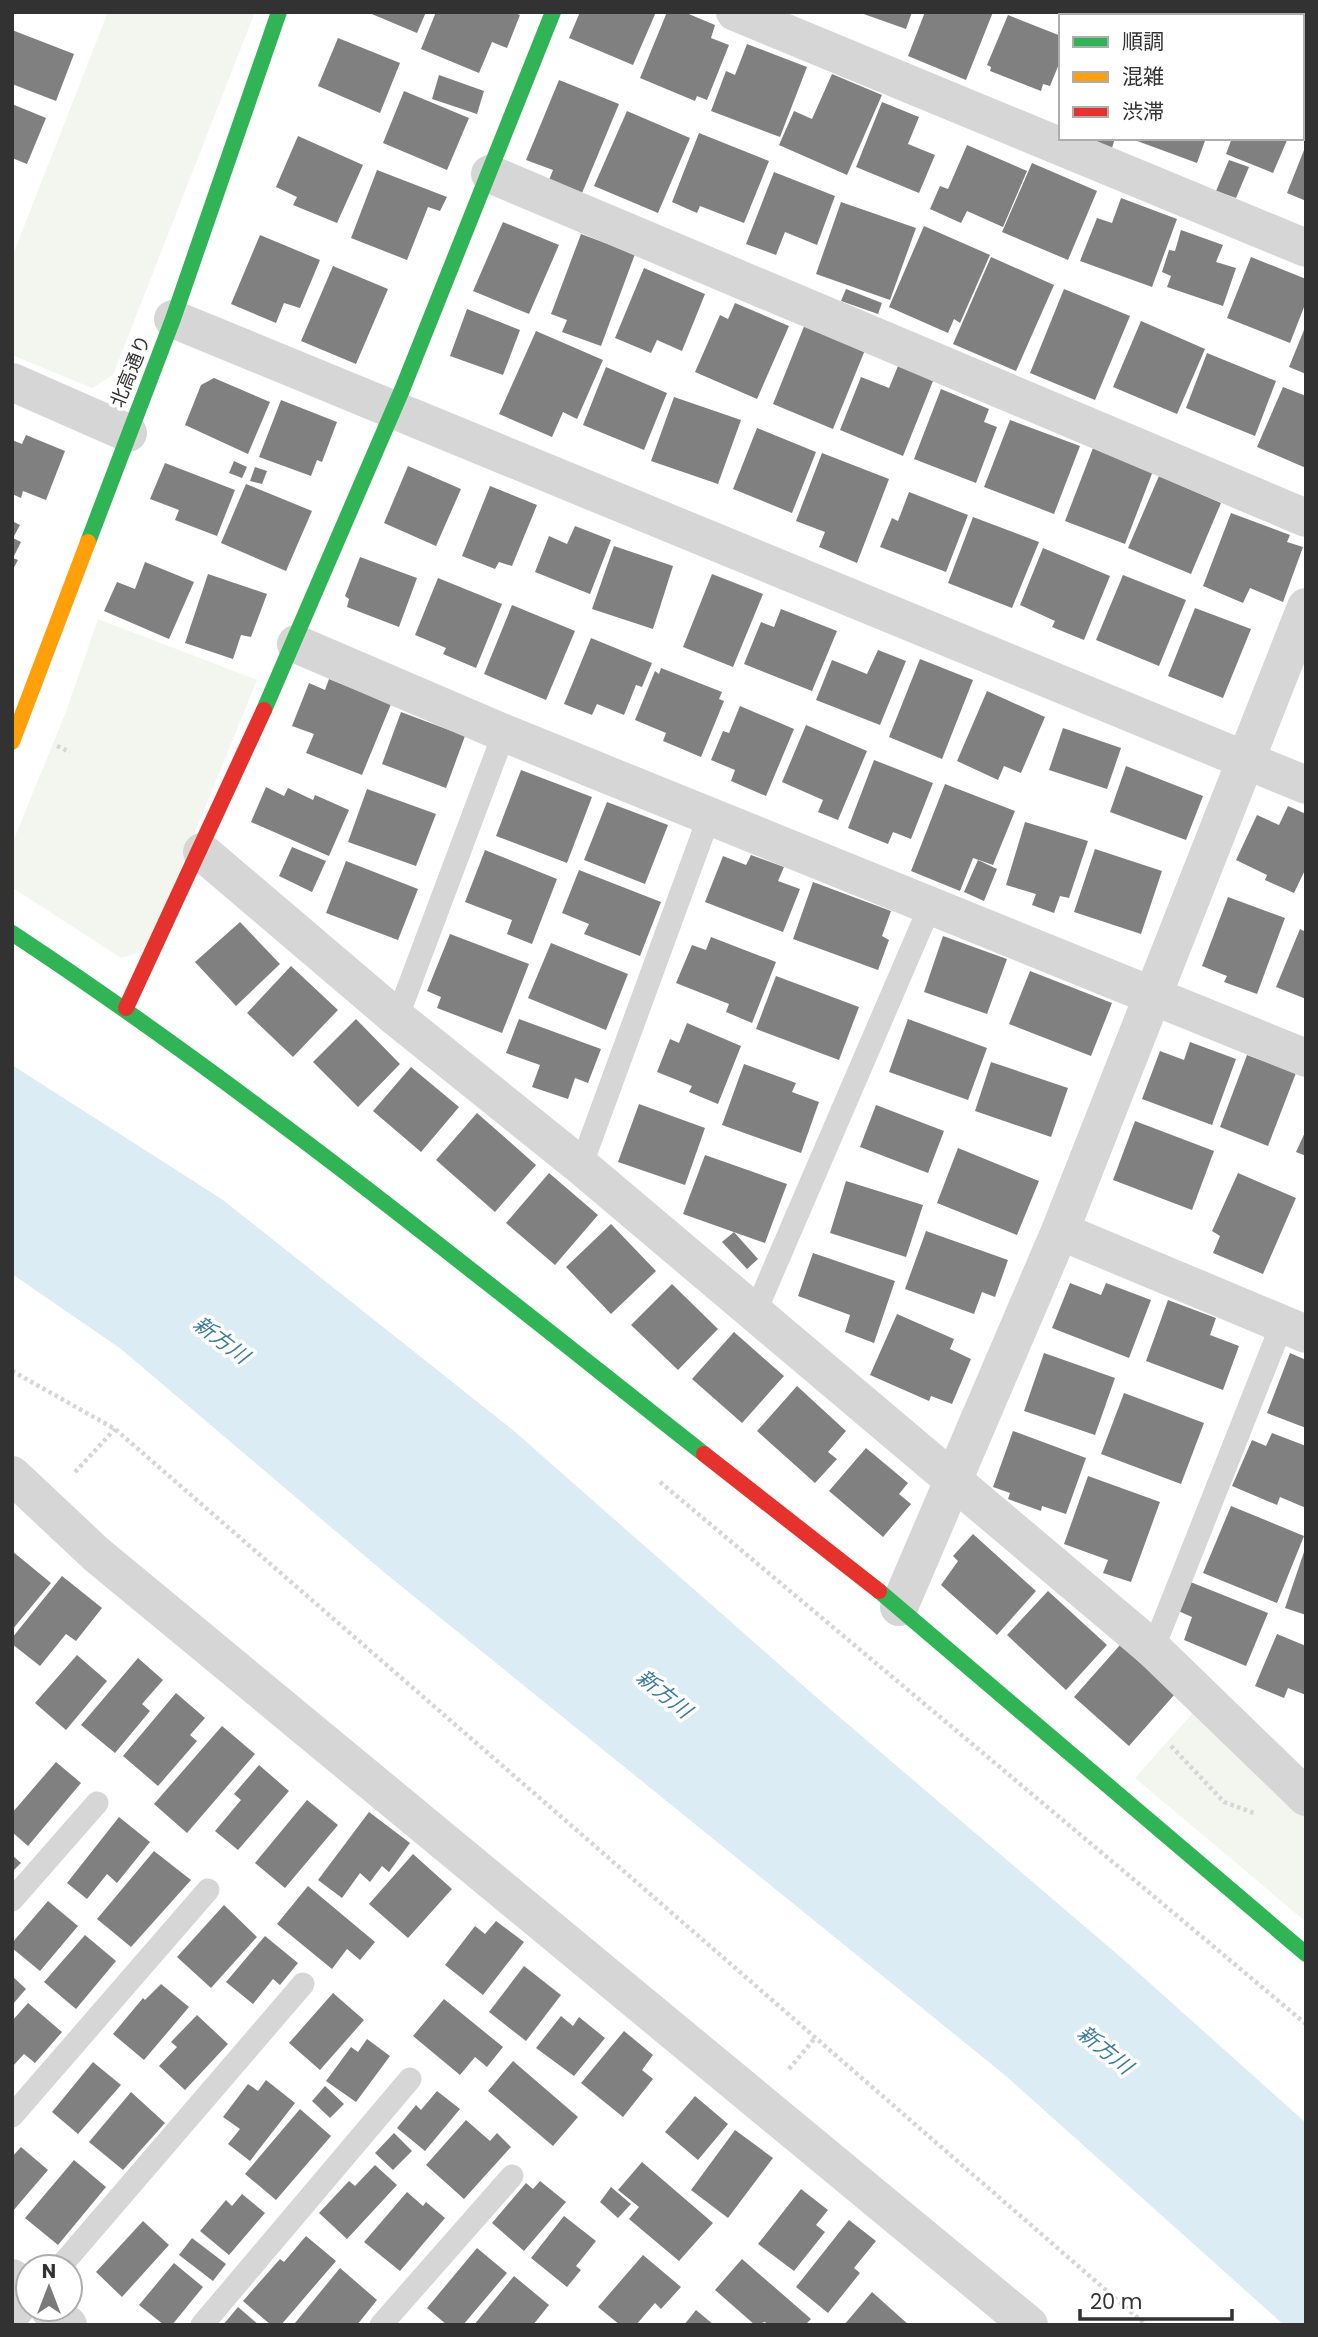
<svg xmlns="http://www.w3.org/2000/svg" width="1318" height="2337" font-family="Poppins,'Noto Sans JP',sans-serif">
	<rect width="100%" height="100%" fill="#fff"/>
	<g fill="#f3f6ee">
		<path d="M108 12H255L113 375 92 388 12 355V257Z"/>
		<path d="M98 619 257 680 147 950 121 958 13 888 12 844 67 709Z"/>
		<path d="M1198 1707 1306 1808V1922L1135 1778Z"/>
	</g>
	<path fill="#dbecf4" d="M12 1065 223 1200 514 1431 823 1703 1124 1960 1306 2123V2325H1284L1006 2076 385 1573 121 1349 12 1274Z"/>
	<g fill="#808080">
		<path d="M367 12H426L417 33Z"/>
		<path d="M436 12H513L520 15 507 48 492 42 479 73 421 49Z"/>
		<path d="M580 12H656L633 65 569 38Z"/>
		<path d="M667 12H684L715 25 711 38 729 45 707 100 697 96 695 101 640 78Z"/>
		<path d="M858 12H912L906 29Z"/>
		<path d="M925 12H993L966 80 908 56Z"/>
		<path d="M1096 12H1169L1167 16H1094Z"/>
		<path d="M1174 12H1250L1249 16H1173Z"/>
		<path d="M1260 12H1276L1285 16H1258Z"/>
		<path d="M1304 12 1306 78 1302 86V16Z"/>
		<path d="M1008 15 1061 36V59L1050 86 1043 84 1041 91 990 71 991 67 987 65Z"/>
		<path d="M12 30 74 54 56 101 12 84Z"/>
		<path d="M338 38 400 63 380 113 318 86Z"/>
		<path d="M747 44 807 67 780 137 711 111 726 71 735 75Z"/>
		<path d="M832 74 882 95 847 175 779 145 794 111 812 119Z"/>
		<path d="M439 75 484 91 477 114 432 99Z"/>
		<path d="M559 80 619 104 582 193 549 180 553 170 526 160Z"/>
		<path d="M404 91 469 118 447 170 383 143Z"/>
		<path d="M882 102 919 117 908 144 935 155 919 193 856 167Z"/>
		<path d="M12 104 46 118 27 164 12 158Z"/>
		<path d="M627 111 690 138 658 213 594 186Z"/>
		<path d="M699 133 769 161 744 223 700 206 697 213 672 202Z"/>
		<path d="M298 136 363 165 337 223 293 205 297 197 276 187Z"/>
		<path d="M1088 138H1115L1112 148Z"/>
		<path d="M1129 138H1206L1197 163Z"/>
		<path d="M1232 138H1288L1273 173 1226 154Z"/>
		<path d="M967 145 1027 171 1003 227 967 211 961 223 930 209 940 186 948 189Z"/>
		<path d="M1306 145V201L1287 193Z"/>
		<path d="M1229 160 1249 167 1236 198 1216 191Z"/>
		<path d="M1032 163 1097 191 1068 260 1002 232Z"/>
		<path d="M377 170 447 197 440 211 428 207 407 260 351 238Z"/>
		<path d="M774 172 835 196 817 245 785 232 776 255 746 244Z"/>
		<path d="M1121 198 1177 219 1152 287 1080 261 1097 218 1112 223Z"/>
		<path d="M841 202 916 228 890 300 816 274Z"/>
		<path d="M503 222 559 245 529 314 473 291Z"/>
		<path d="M924 226 990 255 960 323 954 319 948 333 889 307Z"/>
		<path d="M1181 230 1223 245 1216 262 1236 268 1223 306 1167 287 1171 276 1162 272 1169 250 1175 251Z"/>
		<path d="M581 234 635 254 601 346 562 332 567 320 551 314Z"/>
		<path d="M260 235 320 260 300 308 284 303 276 323 231 304Z"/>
		<path d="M991 257 1054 285 1016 371 953 344Z"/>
		<path d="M1251 257 1306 279V302L1290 343 1227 318Z"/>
		<path d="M333 266 388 289 356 364 301 341Z"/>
		<path d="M644 268 705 294 682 351 657 340 651 353 615 338Z"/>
		<path d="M846 289 882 303 878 314 841 301Z"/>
		<path d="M1064 289 1130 316 1095 400 1030 373Z"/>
		<path d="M735 303 789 326 757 399 695 372 720 315 728 319Z"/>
		<path d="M467 309 520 330 503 375 450 356Z"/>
		<path d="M1141 321 1205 349 1177 414 1113 387Z"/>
		<path d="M805 324 865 350 833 429 773 404Z"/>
		<path d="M1306 325V374L1289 367Z"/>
		<path d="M536 331 603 360 577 419 563 412 552 437 499 414Z"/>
		<path d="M1207 353 1276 381 1255 436 1186 408Z"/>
		<path d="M900 361 935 376 903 456 840 430 861 377 889 388Z"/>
		<path d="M606 367 667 393 644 450 583 425Z"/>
		<path d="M214 378 270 402 248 454 185 425 201 385Z"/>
		<path d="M1283 387 1306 396V468L1257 447Z"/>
		<path d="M941 389 989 409 984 422 997 427 976 483 914 459Z"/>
		<path d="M674 397 741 420 718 484 651 461Z"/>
		<path d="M281 400 337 422 322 462 317 460 311 476 259 457Z"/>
		<path d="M1010 420 1080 446 1054 514 984 487Z"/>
		<path d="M757 428 816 452 792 513 733 489Z"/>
		<path d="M26 435 65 451 46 500 23 491 21 498 12 494V440L22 444Z"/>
		<path d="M1093 448 1153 471 1125 544 1065 521Z"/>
		<path d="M822 453 889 479 857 563 819 547 825 532 796 521Z"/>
		<path d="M234 461 247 467 242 478 229 473Z"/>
		<path d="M165 463 235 490 217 536 175 520 179 510 150 499Z"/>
		<path d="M408 466 461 489 436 546 384 523Z"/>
		<path d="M255 467 267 471 262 484 250 481Z"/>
		<path d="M1159 476 1221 503 1191 574 1128 548Z"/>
		<path d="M246 484 312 511 286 571 221 543Z"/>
		<path d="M490 486 537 505 512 566 499 562 495 569 462 556Z"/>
		<path d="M909 492 968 515 946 572 880 547 892 518 898 521Z"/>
		<path d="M1231 513 1290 535 1287 542 1303 547 1283 602 1250 588 1243 603 1203 586Z"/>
		<path d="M973 517 1039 542 1012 608 948 583Z"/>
		<path d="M12 521 20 525 13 538 21 542 13 558 18 560 12 571Z"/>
		<path d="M575 526 611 540 590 594 535 572 549 536 567 544Z"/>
		<path d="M614 546 673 566 653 629 592 609Z"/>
		<path d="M1043 548 1110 576 1084 640 1052 627 1055 621 1020 605Z"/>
		<path d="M360 557 417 578 399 627 347 607 349 599 345 596Z"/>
		<path d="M145 562 194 582 169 639 104 611 117 582 135 589Z"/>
		<path d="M208 574 267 594 251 637 241 635 233 659 185 643Z"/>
		<path d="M712 574 763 594 733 667 683 647Z"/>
		<path d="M1123 575 1186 600 1159 666 1096 640Z"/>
		<path d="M438 578 502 604 476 668 443 654 446 648 415 635Z"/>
		<path d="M512 605 575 631 546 700 484 674Z"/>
		<path d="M1195 608 1251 629 1223 698 1168 676Z"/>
		<path d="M781 609 837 631 812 691 744 664 761 622 774 627Z"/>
		<path d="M591 638 652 663 642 687 636 685 624 715 597 704 592 715 564 704Z"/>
		<path d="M878 650 906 661 880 725 816 700 832 660 867 674Z"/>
		<path d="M920 659 973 680 942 759 889 737Z"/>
		<path d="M661 668 722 692 719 699 724 701 701 757 663 741 666 733 635 720 655 671 659 674Z"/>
		<path d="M329 679 391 704 362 775 306 753 314 734 292 726 309 683 325 690Z"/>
		<path d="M987 691 1045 717 1021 773 1004 766 998 780 957 761Z"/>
		<path d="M740 706 794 729 766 796 731 781 735 770 711 760 723 731 729 733Z"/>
		<path d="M401 712 465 736 446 788 382 764Z"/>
		<path d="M806 725 867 751 838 820 818 812 823 800 782 782Z"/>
		<path d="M1063 728 1121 748 1107 789 1049 770Z"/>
		<path d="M874 760 933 783 911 839 893 832 888 844 848 828Z"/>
		<path d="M1126 766 1203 796 1186 840 1110 812Z"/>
		<path d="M521 770 592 797 567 863 496 836Z"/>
		<path d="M945 784 1015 811 993 865 973 858 960 891 911 871Z"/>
		<path d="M266 787 284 796 288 788 313 800 315 795 349 810 329 856 251 822Z"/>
		<path d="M367 789 436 814 416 866 348 842Z"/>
		<path d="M607 802 668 825 645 884 584 860Z"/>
		<path d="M1288 806 1306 814V868L1294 893 1265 880 1267 875 1236 860 1257 815 1279 825Z"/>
		<path d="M1025 822 1088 841 1069 898 1060 896 1054 913 1032 905 1036 894 1006 885Z"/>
		<path d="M292 847 326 861 312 892 279 876Z"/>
		<path d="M1095 849 1162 871 1141 934 1074 912Z"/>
		<path d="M485 850 557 879 532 944 507 934 512 920 465 902Z"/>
		<path d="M751 855 784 867 778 881 800 889 783 932 705 902 723 856 746 865Z"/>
		<path d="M978 860 997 869 984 901 964 892Z"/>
		<path d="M346 861 418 889 398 940 326 913Z"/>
		<path d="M579 870 661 902 640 956 584 934 589 924 562 913Z"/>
		<path d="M813 882 891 911 882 936 889 940 878 970 793 939Z"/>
		<path d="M1228 897 1285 918 1257 994 1224 982 1227 976 1202 966Z"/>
		<path d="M240 922 280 964 236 1006 195 962Z"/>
		<path d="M1300 929 1306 932V999L1276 987Z"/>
		<path d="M450 934 529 964 502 1033 437 1008 441 997 427 991Z"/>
		<path d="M943 936 1007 959 987 1014 924 992Z"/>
		<path d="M711 937 776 962 752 1023 726 1012 729 1004 676 983 692 945 706 950Z"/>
		<path d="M551 943 628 974 606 1030 528 998Z"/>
		<path d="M291 966 338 1010 293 1057 247 1013Z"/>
		<path d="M1030 971 1112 1003 1091 1056 1009 1024Z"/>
		<path d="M776 976 859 1007 839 1060 756 1029Z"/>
		<path d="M356 1019 400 1064 358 1107 313 1062Z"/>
		<path d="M519 1019 601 1049 588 1083 575 1078 568 1099 532 1087 540 1065 506 1053Z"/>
		<path d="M908 1019 987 1048 968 1100 889 1072Z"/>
		<path d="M687 1023 741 1046 718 1104 689 1092 692 1086 657 1072 670 1039 679 1043Z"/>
		<path d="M1190 1042 1236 1059 1212 1125 1142 1099 1160 1051 1184 1060Z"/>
		<path d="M1247 1055 1296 1073 1268 1146 1220 1127Z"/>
		<path d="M991 1062 1068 1088 1051 1137 975 1111Z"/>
		<path d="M744 1064 796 1083 792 1092 819 1102 801 1153 722 1125Z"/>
		<path d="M411 1067 459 1107 421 1152 373 1111Z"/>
		<path d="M639 1104 705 1128 685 1185 618 1162Z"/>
		<path d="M876 1105 944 1131 928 1173 860 1147Z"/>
		<path d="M477 1113 536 1165 495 1212 436 1160Z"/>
		<path d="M1135 1121 1214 1151 1192 1210 1113 1180Z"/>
		<path d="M1306 1130V1156L1296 1152Z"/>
		<path d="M958 1148 1039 1181 1017 1235 937 1203Z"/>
		<path d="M705 1155 787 1184 765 1243 683 1214Z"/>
		<path d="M549 1173 598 1215 555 1265 506 1223Z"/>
		<path d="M1238 1173 1296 1198 1263 1274 1213 1253 1220 1236 1212 1231Z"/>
		<path d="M846 1181 923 1205 906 1257 830 1233Z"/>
		<path d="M611 1224 656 1271 611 1314 566 1267Z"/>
		<path d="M926 1231 1008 1260 995 1297 982 1292 974 1314 905 1289Z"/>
		<path d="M734 1232 758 1259 747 1269 722 1242Z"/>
		<path d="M813 1253 895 1281 874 1343 845 1332 850 1315 798 1296Z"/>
		<path d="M1070 1283 1101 1295 1106 1283 1151 1300 1129 1358 1052 1328Z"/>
		<path d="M672 1284 718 1329 678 1370 631 1325Z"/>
		<path d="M1168 1300 1216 1318 1210 1335 1239 1346 1223 1390 1146 1361Z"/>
		<path d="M897 1314 954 1339 950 1349 971 1359 952 1404 931 1396 929 1401 870 1375Z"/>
		<path d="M734 1332 784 1376 742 1423 692 1379Z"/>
		<path d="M1044 1353 1115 1378 1095 1435 1024 1411Z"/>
		<path d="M1290 1353 1306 1360V1428L1267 1413Z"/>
		<path d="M797 1386 846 1431 828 1452 837 1459 815 1483 757 1431Z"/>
		<path d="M1124 1393 1204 1423 1181 1484 1101 1454Z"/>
		<path d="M1013 1431 1086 1458 1066 1514 1042 1506 1041 1511 1008 1499 1010 1493 993 1487Z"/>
		<path d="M1272 1433 1306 1446V1508L1280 1497 1277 1505 1232 1486 1252 1440 1266 1446Z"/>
		<path d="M866 1448 908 1483 899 1494 911 1504 883 1537 829 1491Z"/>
		<path d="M1088 1476 1160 1502 1131 1582 1103 1573 1108 1560 1064 1544Z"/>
		<path d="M1231 1506 1304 1536 1277 1603 1203 1573Z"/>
		<path d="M973 1534 1036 1591 997 1635 941 1585 958 1561 953 1556Z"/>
		<path d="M1305 1549H1306V1615L1285 1608Z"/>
		<path d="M12 1551 51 1583 12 1630Z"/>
		<path d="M62 1576 102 1608 76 1641 66 1634 40 1666 12 1644V1638Z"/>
		<path d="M1188 1581 1268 1613 1246 1666 1184 1640 1192 1617 1176 1610Z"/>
		<path d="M1048 1591 1107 1645 1066 1690 1007 1635Z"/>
		<path d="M1277 1634 1306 1646V1695L1288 1688 1284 1698 1255 1686Z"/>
		<path d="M1120 1645 1175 1694 1129 1746 1074 1697Z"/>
		<path d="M77 1655 107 1681 66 1730 35 1703Z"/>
		<path d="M138 1658 163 1680 142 1704 150 1711 115 1753 81 1725Z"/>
		<path d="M176 1693 205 1718 190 1735 197 1741 158 1786 123 1756Z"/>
		<path d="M222 1726 255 1754 187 1833 154 1804Z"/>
		<path d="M56 1762 81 1783 28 1846 12 1832V1813Z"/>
		<path d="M259 1765 289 1791 238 1850 215 1831 241 1800 234 1794Z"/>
		<path d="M307 1800 338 1825 285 1888 255 1863Z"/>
		<path d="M369 1812 410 1843 389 1872 382 1866 370 1882 360 1873 342 1898 318 1880Z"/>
		<path d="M119 1817 150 1842 117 1883 107 1874 87 1899 67 1883Z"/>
		<path d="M154 1851 191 1880 131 1947 97 1919Z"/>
		<path d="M413 1854 452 1889 408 1938 369 1904Z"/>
		<path d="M12 1855 21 1863 12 1872Z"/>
		<path d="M308 1886 375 1942 360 1960 347 1949 332 1969 277 1924Z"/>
		<path d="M48 1901 78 1926 40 1971 12 1948V1943Z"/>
		<path d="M224 1905 257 1937 211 1988 177 1957Z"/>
		<path d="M496 1921 524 1942 483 1995 445 1965 475 1926 485 1934Z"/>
		<path d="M85 1935 116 1961 76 2009 44 1982Z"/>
		<path d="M265 1936 298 1963 280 1985 273 1979 253 2004 226 1982Z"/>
		<path d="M524 1966 561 1995 526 2041 489 2012Z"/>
		<path d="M12 1976 26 1989 12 2005Z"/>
		<path d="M161 1984 189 2007 144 2060 113 2034 143 1998 145 2000Z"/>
		<path d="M333 1993 364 2020 320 2070 289 2043Z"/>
		<path d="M444 1999 503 2047 487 2067 475 2057 460 2075 413 2036Z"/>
		<path d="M28 2003 62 2032 35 2063 24 2054 12 2067V2021Z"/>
		<path d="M197 2015 228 2044 185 2090 159 2066 177 2047 171 2042Z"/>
		<path d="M561 2016 573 2026 579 2017 605 2038 574 2076 536 2048Z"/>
		<path d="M624 2031 653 2055 642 2070 653 2079 623 2117 581 2083Z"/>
		<path d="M367 2039 390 2056 356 2102 326 2081 351 2047 358 2052Z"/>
		<path d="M513 2061 578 2117 553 2146 488 2091Z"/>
		<path d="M93 2062 121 2085 78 2134 52 2112Z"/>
		<path d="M266 2080 295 2103 250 2161 228 2144 240 2129 223 2117 248 2084 258 2091Z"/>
		<path d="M325 2086 344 2104 330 2118 312 2101Z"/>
		<path d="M437 2091 460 2109 425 2151 397 2128 416 2105 421 2110Z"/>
		<path d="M131 2092 165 2123 123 2170 89 2142Z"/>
		<path d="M695 2096 728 2124 698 2160 665 2132Z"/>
		<path d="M300 2109 331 2136 276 2200 245 2174Z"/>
		<path d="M466 2120 490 2141 497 2133 511 2147 464 2199 426 2165Z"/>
		<path d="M735 2130 773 2158 728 2218 691 2190Z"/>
		<path d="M394 2133 412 2151 393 2170 375 2153Z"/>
		<path d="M21 2147 48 2170 12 2212V2157Z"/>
		<path d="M74 2160 106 2187 58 2245 25 2218Z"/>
		<path d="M642 2162 713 2223 679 2261 629 2219 639 2207 618 2190Z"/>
		<path d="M375 2165 397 2185 347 2239 319 2213 349 2181 355 2186Z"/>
		<path d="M540 2181 566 2202 524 2251 492 2223 526 2183 533 2189Z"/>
		<path d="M611 2187 631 2204 618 2218 600 2202Z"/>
		<path d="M801 2189 828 2210 816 2225 825 2232 794 2271 758 2244Z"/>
		<path d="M407 2192 423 2206 426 2202 445 2218 400 2271 364 2242Z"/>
		<path d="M242 2194 265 2213 229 2255 200 2231 226 2200 232 2206Z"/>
		<path d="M564 2216 596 2241 576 2266 581 2270 567 2287 531 2258Z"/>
		<path d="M849 2220 876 2241 854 2268 860 2273 828 2313 796 2287Z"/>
		<path d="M143 2221 169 2245 122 2297 96 2272Z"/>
		<path d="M306 2236 336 2261 281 2325H271L243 2301 280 2259 284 2262Z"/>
		<path d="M192 2238 226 2264 213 2281 179 2255Z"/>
		<path d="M477 2248 507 2273 463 2325H447L427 2308Z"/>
		<path d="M643 2255 681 2287 661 2309 655 2303 636 2325H620L598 2307Z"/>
		<path d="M742 2259 811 2319 805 2325H768L765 2322 755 2325 715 2290Z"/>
		<path d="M174 2263 203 2287 172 2325H164L139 2305Z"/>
		<path d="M340 2268 377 2300 357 2325H297L295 2323Z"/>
		<path d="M514 2276 549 2305 533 2325H474Z"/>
		<path d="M872 2292 909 2325H844Z"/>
		<path d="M238 2307 259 2325H223Z"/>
		<path d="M696 2310 714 2325H684Z"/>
	</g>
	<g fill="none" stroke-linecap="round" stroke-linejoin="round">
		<g stroke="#d6d6d6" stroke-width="4.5" stroke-dasharray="3.5 3.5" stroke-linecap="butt">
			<path d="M57 746 70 752"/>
			<path d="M12 1371 115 1429 1146 2325"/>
			<path d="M75 1472 115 1429"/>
			<path d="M660 1482 1306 2024"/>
			<path d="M1171 1746 1224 1802 1254 1813"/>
			<path d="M789 2069 815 2038"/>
		</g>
		<g stroke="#d6d6d6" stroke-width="23">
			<path d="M397 1018 504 733"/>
			<path d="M581 1166 709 817"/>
			<path d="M754 1315 931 904"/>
			<path d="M1153 1649 1282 1324"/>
			<path d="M12 1900 97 1803"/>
			<path d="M12 2116 208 1890"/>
			<path d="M60 2267 303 1984"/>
			<path d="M12 2324 28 2305"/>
			<path d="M202 2325 410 2079"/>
			<path d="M381 2325 512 2176"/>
		</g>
		<g stroke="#d6d6d6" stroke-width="38">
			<path d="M735 12 1306 248"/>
			<path d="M490 174 1306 518"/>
			<path d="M173 319 1306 785"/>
			<path d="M12 382 128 433"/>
			<path d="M296 644 504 733 1306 1058"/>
			<path d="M202 852 397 1018 581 1166 1153 1649 1306 1797"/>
			<path d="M1060 1231 1306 1334"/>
			<path d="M12 1475 96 1554 1029 2325"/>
			<path d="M899 1607 1060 1231 1306 607"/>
			<path d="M12 2278 28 2291"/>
			<path d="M49 2309 68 2325"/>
		</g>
		<g stroke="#30b455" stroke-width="16">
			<path d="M88 542 173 319 279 12"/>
			<path d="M264 710 402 390 553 12"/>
			<path d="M12 933C253 1092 478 1276 704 1454"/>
			<path d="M879 1591 1306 1954"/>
		</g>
		<path stroke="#ff9f0a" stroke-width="16" d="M12 742 88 542"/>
		<g stroke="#e5322d" stroke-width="16">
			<path d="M126 1008 264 710"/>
			<path d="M704 1454 879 1591"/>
		</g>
	</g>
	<g text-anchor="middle" stroke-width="7" stroke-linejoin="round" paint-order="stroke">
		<g font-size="19" fill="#323232" stroke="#fff">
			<text transform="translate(130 371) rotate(-68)" y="7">北高通り</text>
		</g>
		<g font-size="21" font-style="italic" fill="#3a7c9b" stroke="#fff">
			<text transform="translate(221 1340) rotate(37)" y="7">新方川</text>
			<text transform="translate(664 1694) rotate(39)" y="7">新方川</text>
			<text transform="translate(1105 2050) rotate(39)" y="7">新方川</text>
		</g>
	</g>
	<rect width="1318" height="2337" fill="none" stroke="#323232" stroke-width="28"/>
	<rect x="1059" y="14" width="245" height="126" fill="#ffffff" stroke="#adadad" stroke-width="2"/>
	<rect x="1073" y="37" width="35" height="10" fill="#30b455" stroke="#adadad" stroke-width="2"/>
	<text x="1122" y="49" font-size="21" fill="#323232">順調</text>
	<rect x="1073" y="72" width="35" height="10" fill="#ff9f0a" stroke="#adadad" stroke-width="2"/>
	<text x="1122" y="84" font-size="21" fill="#323232">混雑</text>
	<rect x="1073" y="107" width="35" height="10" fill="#e5322d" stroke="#adadad" stroke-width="2"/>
	<text x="1122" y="119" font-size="21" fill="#323232">渋滞</text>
	<g transform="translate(49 2288)"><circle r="33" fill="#ffffff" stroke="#adadad" stroke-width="2"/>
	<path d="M0-5L12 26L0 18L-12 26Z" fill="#7a7a7a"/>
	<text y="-10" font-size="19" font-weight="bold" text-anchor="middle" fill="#323232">N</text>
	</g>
	<path d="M1080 2309v10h152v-10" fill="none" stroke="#323232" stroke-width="3.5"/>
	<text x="1090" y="2309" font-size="21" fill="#323232" stroke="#ffffff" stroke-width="5" paint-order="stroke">20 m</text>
</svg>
